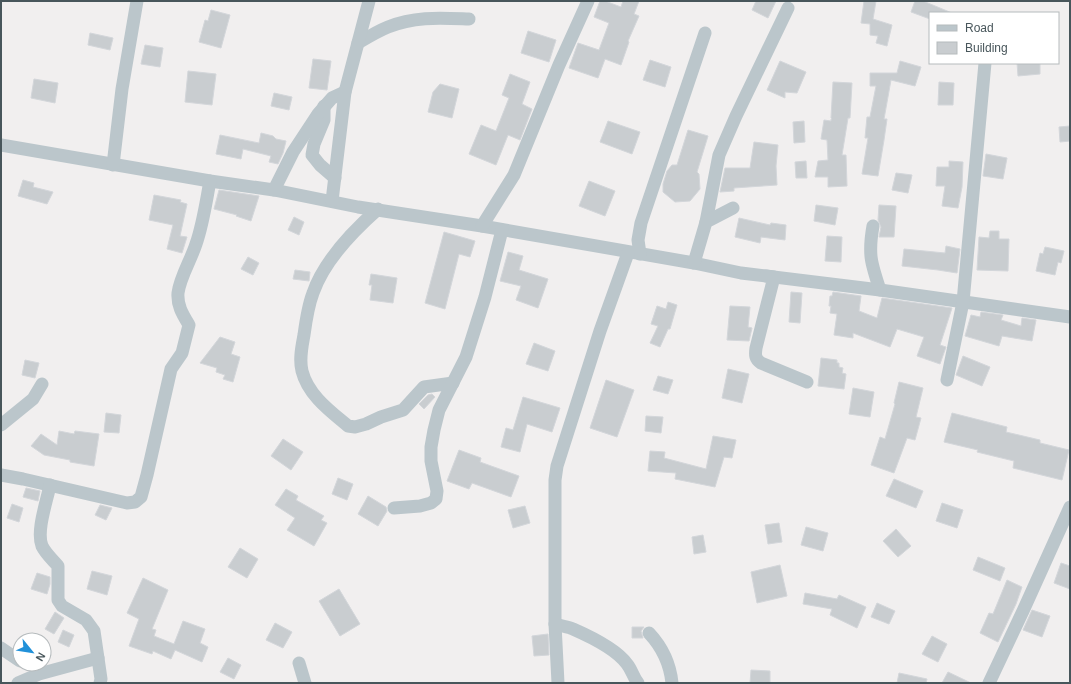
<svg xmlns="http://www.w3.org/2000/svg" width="1071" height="684" font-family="Arial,sans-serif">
	<rect width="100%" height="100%" fill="#f1efef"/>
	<g fill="#c9cdd0" stroke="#d3d6da">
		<path d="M600 1H605L621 7 623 1H639L634 14 639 16 628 41 629 42 621 65 605 59 598 78 569 68 578 43 599 50 609 23 594 17Z"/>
		<path d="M756 1H776L768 18 752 10Z"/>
		<path d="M864 1H876L873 19 892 25 887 46 876 43 878 36 870 35V24L861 23Z"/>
		<path d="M915 1H923L952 13H930V19L911 12Z"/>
		<path d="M211 10 230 15 221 48 199 42 205 20 208 21Z"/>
		<path d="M528 31 556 40 549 62 521 53Z"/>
		<path d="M90 33 113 38 110 50 88 45Z"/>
		<path d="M145 45 163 48 160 67 141 64Z"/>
		<path d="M313 59 331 61 327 90 309 88Z"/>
		<path d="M650 60 671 67 665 87 643 80Z"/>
		<path d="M780 61 806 72 797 93 785 92V98L767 90Z"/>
		<path d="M900 61 921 67 915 86 891 80 884 119H887L884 140 878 176 862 174 868 138H865L867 117H870L876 86H870V73H897Z"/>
		<path d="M1017 63H1040V74L1018 76Z"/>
		<path d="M188 71 216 74 212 105 185 102Z"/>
		<path d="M510 74 530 82 522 104 532 109 520 140 508 135 496 165 469 154 481 125 496 131 509 98 502 95Z"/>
		<path d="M34 79 58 83 55 103 31 98Z"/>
		<path d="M833 82 852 83 850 118H848L842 155H846L847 186 828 187V177H815L818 161 828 160 827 140 821 139 824 120 831 121V119H832L831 118Z"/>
		<path d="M939 82 954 83 953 105H938Z"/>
		<path d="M440 84 459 89 452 118 428 112 433 92Z"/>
		<path d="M274 93 292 97 289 110 271 106Z"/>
		<path d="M608 121 640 132 632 154 600 142Z"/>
		<path d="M804 121 805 142 794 143 793 122Z"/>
		<path d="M1070 126V141L1060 142 1059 127Z"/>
		<path d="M688 130 708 136 697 172 699 174 700 189 690 201 675 202 663 192V184L667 171 672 165H677Z"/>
		<path d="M261 133 273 136 276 139 286 141 283 153 278 164 269 162 271 156 243 149 241 159 216 154 220 135 259 143Z"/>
		<path d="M754 142 778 145 776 166 777 185 734 188V191L720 192 725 168H750Z"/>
		<path d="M986 154 1007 158 1003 179 983 176Z"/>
		<path d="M806 161 807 178H796L795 162Z"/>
		<path d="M949 161 963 162 962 187 958 208 942 206 945 186H936L937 167H949Z"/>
		<path d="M896 173 912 175 908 193 892 190Z"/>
		<path d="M23 180 34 183 33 187 53 192 47 204 18 196Z"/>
		<path d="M589 181 615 191 605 216 579 206Z"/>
		<path d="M219 190 259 196 251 221 236 216 237 215 214 209Z"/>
		<path d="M154 195 181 200 180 202 187 204 180 236 187 237 182 253 167 249 173 225 149 220Z"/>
		<path d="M816 205 838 208 835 225 814 221Z"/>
		<path d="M879 205 896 206 894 237H879L881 227 878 220Z"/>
		<path d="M294 217 304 222 299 235 288 230Z"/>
		<path d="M739 218 770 225 771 223 786 225 785 240 761 237 760 243 735 237Z"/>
		<path d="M990 231H999V239H1009L1008 271 977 270 979 237 989 238Z"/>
		<path d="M444 232 475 241 470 257 459 254 445 309 425 303Z"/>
		<path d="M827 236 842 237 841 262 825 261Z"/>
		<path d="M946 246 960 249 957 273 938 270 902 266 904 249 945 253Z"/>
		<path d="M1045 247 1064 251 1061 263 1058 262 1055 275 1036 271 1040 253 1043 254Z"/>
		<path d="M508 252 523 256 519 270 548 279 538 308 516 300 521 286 500 281Z"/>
		<path d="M248 257 259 263 253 275 241 269Z"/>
		<path d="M295 270 310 272 309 281 293 279Z"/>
		<path d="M371 274 397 278 393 303 370 300 372 285H369Z"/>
		<path d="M791 292 802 293 800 323 789 322Z"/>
		<path d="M833 292 861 296 859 311 877 318 882 298 952 308 940 345 946 347 940 364 917 356 924 337 897 329 890 347 853 333V338L834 335 837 314 830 313 831 306H829L830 296H832Z"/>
		<path d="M668 302 677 305 670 329H668L660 347 650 343 658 326 651 324 657 306 666 309Z"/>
		<path d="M730 306 750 307 748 327 752 328 749 341 727 340Z"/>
		<path d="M981 312 1003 315 1001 320 1021 326 1022 318 1036 320 1032 341 1002 336 999 346 965 336 971 315 980 317Z"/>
		<path d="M220 337 235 342 231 354 240 357 233 382 223 379 225 375 216 372 217 368 200 363Z"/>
		<path d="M534 343 555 351 548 371 526 364Z"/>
		<path d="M963 356 990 367 982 386 956 375Z"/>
		<path d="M821 358 837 360V363H839V367L843 368 842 373 846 374 844 389 818 386Z"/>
		<path d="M25 360 39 363 35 378 22 375Z"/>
		<path d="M728 369 749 374 742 403 722 398Z"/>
		<path d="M658 376 673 380 668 394 653 390Z"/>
		<path d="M606 380 634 390 617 437 590 428Z"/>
		<path d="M899 382 923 388 916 417 921 418 915 440 907 438 894 473 871 465 880 437 885 439 895 404 894 403Z"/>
		<path d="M853 388 874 392 870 417 849 414Z"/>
		<path d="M432 394 435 397 424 409 419 404 428 395Z"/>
		<path d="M523 397 560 408 552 432 527 424 520 452 501 447 506 428 513 430Z"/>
		<path d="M106 413 121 415 119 433 104 432Z"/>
		<path d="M952 413 1007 427 1006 432 1040 440V443L1069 450 1062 480 1013 468 1014 461 977 452 978 450 944 442Z"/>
		<path d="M646 416 663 417 661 433 645 431Z"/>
		<path d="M59 431 74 434 75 431 99 434 94 466 70 462V460L44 455 31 446 41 434 57 445Z"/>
		<path d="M713 436 736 440 732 458 724 457 715 487 675 479 676 473 648 471 650 451 665 452 664 458 706 469Z"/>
		<path d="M283 439 303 452 291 470 271 456Z"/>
		<path d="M459 450 481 458 480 462 519 476 511 497 472 483 469 489 447 481Z"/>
		<path d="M338 478 353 484 347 500 332 494Z"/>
		<path d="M894 479 923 491 916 508 886 496Z"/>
		<path d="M26 488 40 491 38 501 23 497Z"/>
		<path d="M286 489 298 496 296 500 324 516 321 520 327 523 314 546 287 530 295 518 275 505Z"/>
		<path d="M368 496 386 507 387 511 378 526 358 514Z"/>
		<path d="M942 503 963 510 957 528 936 521Z"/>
		<path d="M12 504 23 508 19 522 7 518Z"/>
		<path d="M100 505 112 508 106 520 95 515Z"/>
		<path d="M525 506 530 523 513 528 508 510Z"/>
		<path d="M779 523 782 542 768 544 765 525Z"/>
		<path d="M806 527 828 533 823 551 801 545Z"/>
		<path d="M896 529 911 546 898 557 883 541Z"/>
		<path d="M703 535 706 552 694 554 692 537Z"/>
		<path d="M240 548 258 559 247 578 228 567Z"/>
		<path d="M978 557 1005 568 1000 581 973 570Z"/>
		<path d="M1061 563 1070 566V589L1054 583Z"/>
		<path d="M780 565 787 596 757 603 751 572Z"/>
		<path d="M92 571 112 576 107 595 87 589Z"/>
		<path d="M37 573 50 577V584L47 594 31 589Z"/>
		<path d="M143 578 168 590 152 629 156 630 154 636 174 644 183 621 205 629 200 643 208 647 202 662 175 650 171 659 153 651 152 654 129 646 139 619 127 613Z"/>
		<path d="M1007 580 1022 587 1016 604 998 642 980 633 989 613 993 614Z"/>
		<path d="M339 589 360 624 340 636 319 601Z"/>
		<path d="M805 593 837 599 839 595 866 607 857 628 830 615 832 609 803 604Z"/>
		<path d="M877 603 895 611 889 624 871 617Z"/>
		<path d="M1032 610 1050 616 1042 637 1023 630Z"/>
		<path d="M55 612 64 618 54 634 45 629Z"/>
		<path d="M275 623 292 632 283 648 266 640Z"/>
		<path d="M632 627H644L641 631 643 638H632Z"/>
		<path d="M63 630 74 635 69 647 58 642Z"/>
		<path d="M548 634 549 655 534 656 532 636Z"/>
		<path d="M932 636 947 644 938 662 922 654Z"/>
		<path d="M228 658 241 665 234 679 220 672Z"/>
		<path d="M751 670 770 671V683H750Z"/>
		<path d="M948 672 971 683H942Z"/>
		<path d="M899 673 927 679 926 683H897Z"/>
	</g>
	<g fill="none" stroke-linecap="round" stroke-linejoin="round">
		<g stroke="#bbc6cb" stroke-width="13">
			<path d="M358 43C368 37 378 31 388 27 415 16 441 18 469 19"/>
			<path d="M324 106V120L314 144 312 155 320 165 335 178"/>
			<path d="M1 145 210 181 274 190 358 207 482 226 694 263 741 273 880 290 1070 317"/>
			<path d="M113 165 122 89 137 1"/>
			<path d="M274 190 293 152 318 114 332 98 345 92"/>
			<path d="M332 201 345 92 369 1"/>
			<path d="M378 209C353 231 324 261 313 293 308 306 306 320 304 335 302 346 299 359 302 371 308 395 330 411 348 426L355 427 366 424 381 417 403 410 424 387 453 383"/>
			<path d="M706 222 719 155 736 116 788 8"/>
			<path d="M482 226 514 175 559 65 588 1"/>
			<path d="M873 226C868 254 871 263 880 290"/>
			<path d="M640 254 638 240 641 223 705 33"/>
			<path d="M694 263 706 222 733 208"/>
			<path d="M766 276 774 277 756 348C755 355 755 359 761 363L807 382"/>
			<path d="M947 380 963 302 985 63"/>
			<path d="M1 425 33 399 42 384"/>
			<path d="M1 475 23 479 127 503 135 502 141 497 147 475 171 369 182 353 189 325C183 315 177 306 178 293 180 277 191 260 196 244 203 224 206 202 210 181"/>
			<path d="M50 485C47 501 36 531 42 546 46 554 52 559 58 566V600L62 606 86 620 94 631 101 679 100 683"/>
			<path d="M394 508 420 506 431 503 436 499 437 491 431 461V447L434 430 439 410 466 357 485 297 502 230"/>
			<path d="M555 624C561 626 568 627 573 629 589 636 617 650 627 664 632 670 633 677 638 683"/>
			<path d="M649 633C663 648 670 663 672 683"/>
			<path d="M1 648 20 661"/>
			<path d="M299 663 305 683"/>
			<path d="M18 683 39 674 98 658"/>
			<path d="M558 683 555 624V480L557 466 600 331 628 253"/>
			<path d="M989 683 1023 611 1070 507"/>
		</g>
	</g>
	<rect width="1071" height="684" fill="none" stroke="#48565b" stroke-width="4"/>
	<rect x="929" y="12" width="130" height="52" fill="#ffffff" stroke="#b6bbbd"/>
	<rect x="937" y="25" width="20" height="6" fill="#bbc6cb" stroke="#b6bbbd"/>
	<text x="965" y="32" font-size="12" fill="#48565b">Road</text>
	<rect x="937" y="42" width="20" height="12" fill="#c9cdd0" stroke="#b6bbbd"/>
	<text x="965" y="52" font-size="12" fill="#48565b">Building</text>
	<g transform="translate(32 652) rotate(120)"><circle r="19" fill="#ffffff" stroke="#b6bbbd"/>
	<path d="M0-3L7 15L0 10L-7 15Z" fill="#2191d9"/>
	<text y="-6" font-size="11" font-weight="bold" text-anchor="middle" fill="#48565b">N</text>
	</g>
</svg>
